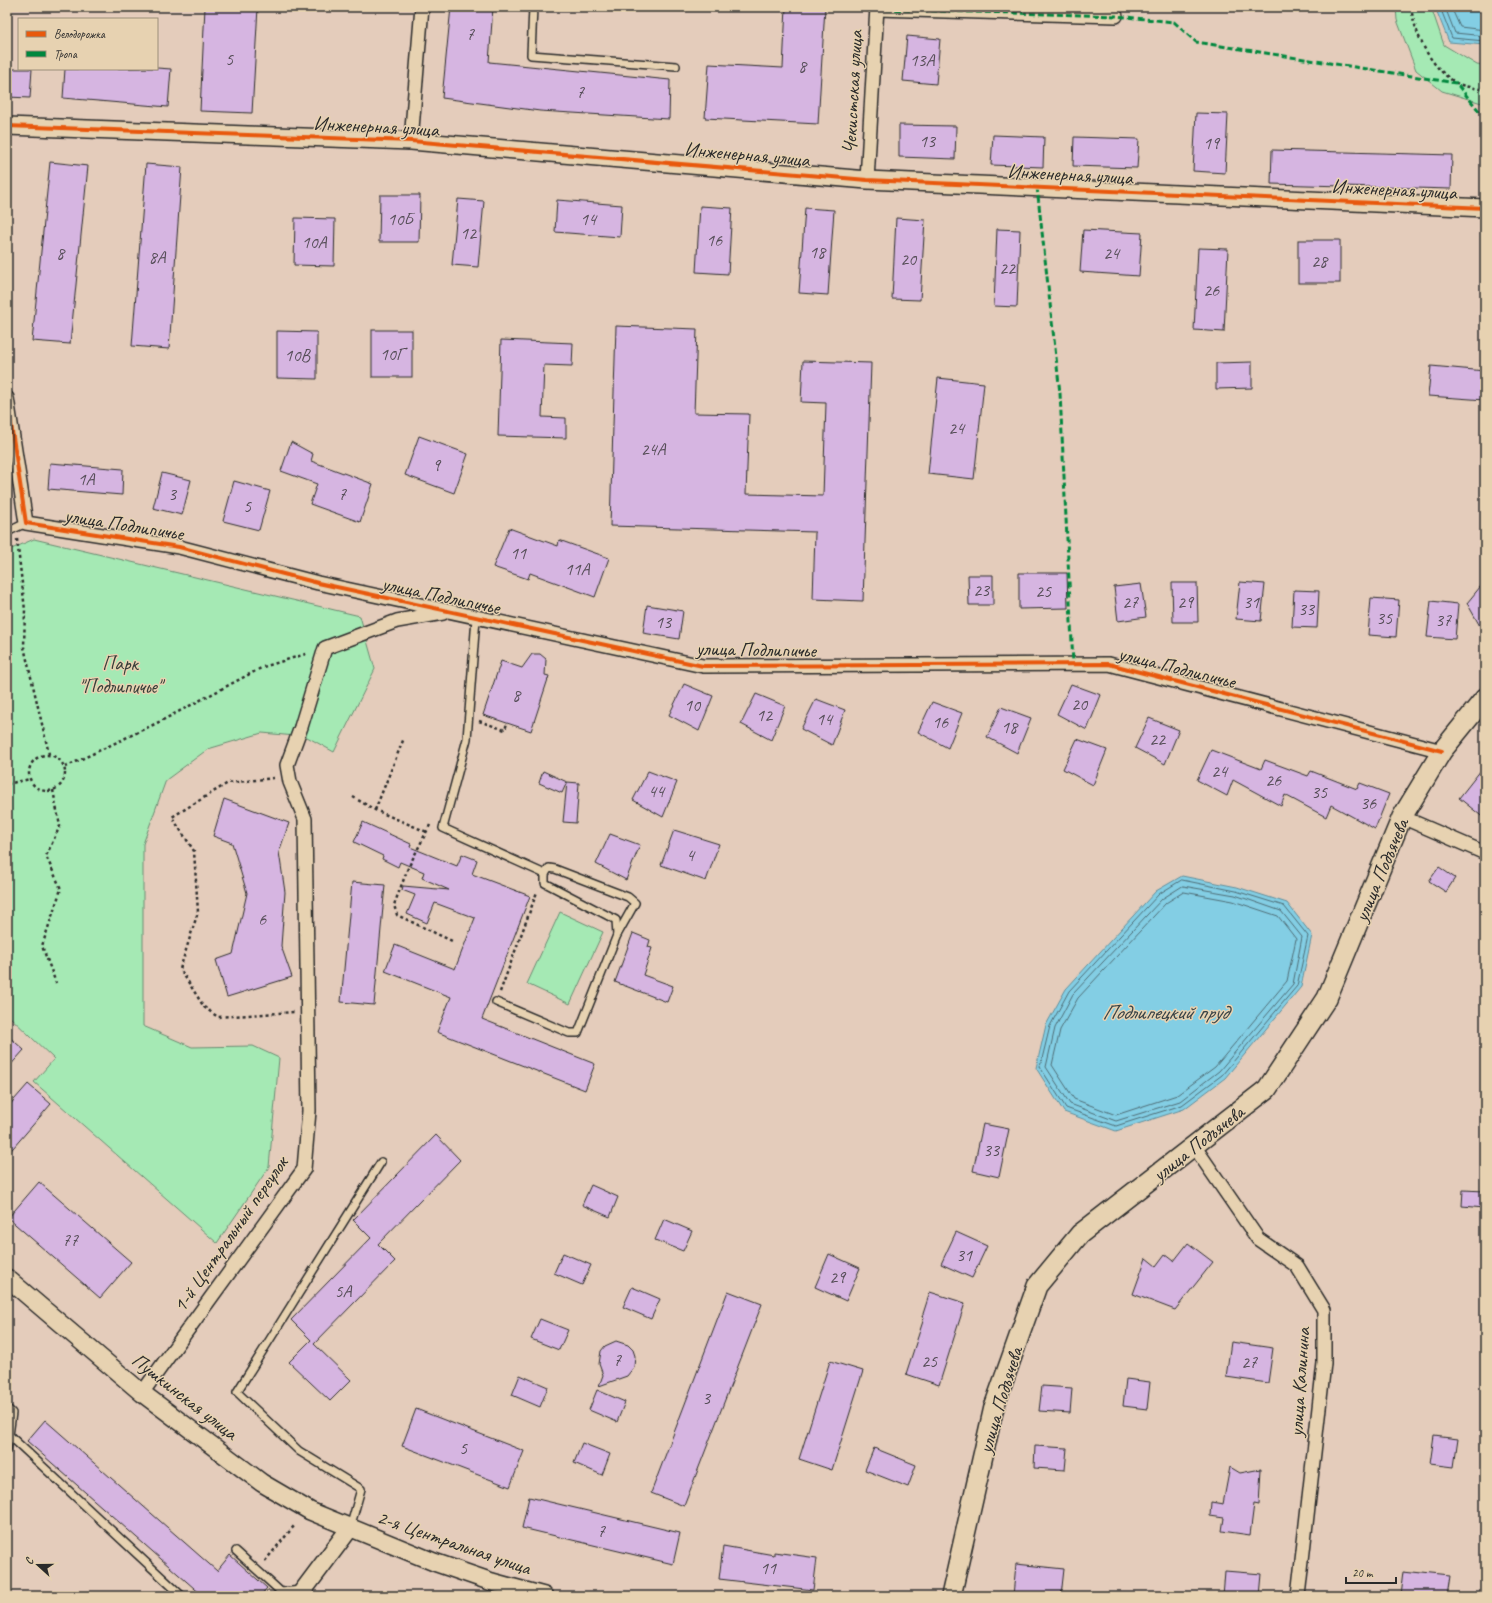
<svg xmlns="http://www.w3.org/2000/svg" width="1492" height="1603" font-family="Caveat,sans-serif">
	<rect width="100%" height="100%" fill="#e4ccbb"/>
	<filter id="ink" filterUnits="userSpaceOnUse"><feTurbulence type="fractalNoise" baseFrequency=".025" numOctaves="2"/><feDisplacementMap in="SourceGraphic" scale="8" xChannelSelector="R" yChannelSelector="G"/><feConvolveMatrix kernelMatrix="1 2 1 2 8 2 1 2 1" color-interpolation-filters="sRGB"/></filter>
	<g filter="url(#ink)">
		<g fill="#a5e9b4" stroke="#688a70">
			<path d="M1396 7H1431L1444 45 1477 65 1485 66V104L1442 91 1416 70 1397 20Z"/>
			<path d="M34 539 360 616 375 669 334 752 307 737 262 733 208 749 166 780 143 844V1026L192 1047 253 1046 279 1058 269 1167 217 1243 34 1082 54 1059 7 1014V551Z"/>
			<path d="M560 912 603 932 570 1004 527 984Z"/>
		</g>
		<g fill="#83cee4" stroke="#608d9a">
			<path d="M1435 7H1485V45L1449 42Z"/>
			<path d="M1182 876 1237 887 1287 903 1312 935 1301 987 1225 1078 1184 1109 1116 1131 1064 1112 1036 1068 1046 1025 1066 989 1156 891Z"/>
		</g>
		<g fill="none" stroke-linecap="round" stroke-linejoin="round">
			<g stroke="#4e6c75" stroke-width="1">
				<path d="M1440 7 1452 38 1485 41"/>
				<path d="M1445 7 1455 33 1485 36"/>
				<path d="M1451 7 1460 27 1485 30"/>
				<path d="M1182 880 1236 891 1284 906 1308 936 1297 986 1222 1075 1182 1105 1116 1126 1066 1108 1040 1067 1050 1026 1069 991 1159 894Z"/>
				<path d="M1183 886 1235 895 1281 911 1302 937 1293 984 1219 1071 1180 1101 1116 1121 1070 1104 1046 1067 1055 1028 1073 994 1162 899Z"/>
				<path d="M1184 892 1233 901 1278 916 1296 939 1287 981 1215 1067 1177 1095 1116 1115 1074 1099 1052 1065 1060 1030 1078 998 1166 903Z"/>
			</g>
		</g>
		<g fill="#d6b5e1" stroke="#2b2b2b">
			<path d="M205 7H258L252 113 200 111Z"/>
			<path d="M451 7H493L489 62 670 80 669 119 540 111 442 98Z"/>
			<path d="M786 7H825L818 124 705 118 709 64 783 68Z"/>
			<path d="M907 36 940 39 936 84 903 81Z"/>
			<path d="M157 68 171 69 168 107 63 98 65 69Z"/>
			<path d="M7 69H32L30 98 7 97Z"/>
			<path d="M1196 113 1228 114 1225 173 1193 171Z"/>
			<path d="M899 125 956 126 955 159 899 157Z"/>
			<path d="M993 135 1044 137 1043 167 991 165Z"/>
			<path d="M1074 137 1139 139 1137 168 1073 166Z"/>
			<path d="M1272 150 1452 155 1451 189 1271 184Z"/>
			<path d="M50 162 88 166 70 344 32 341Z"/>
			<path d="M146 164 182 167 169 349 132 346Z"/>
			<path d="M380 195H420L419 242H379Z"/>
			<path d="M458 199 484 201 478 267 452 265Z"/>
			<path d="M557 200 622 205 620 237 555 232Z"/>
			<path d="M700 206 732 208 728 274 696 272Z"/>
			<path d="M805 208 834 210 828 295 799 293Z"/>
			<path d="M295 218 335 219 334 266 294 265Z"/>
			<path d="M896 218 925 220 920 300 892 299Z"/>
			<path d="M997 229 1020 230 1017 307 994 306Z"/>
			<path d="M1083 230 1142 233 1139 276 1080 272Z"/>
			<rect x="1298" y="240" width="42" height="43"/>
			<path d="M1198 248 1228 249 1224 332 1194 330Z"/>
			<path d="M616 326 697 329 694 413 749 414 746 494 823 496 826 403 801 402 803 361 871 363 863 601 813 599 815 532 610 526Z"/>
			<rect x="372" y="330" width="40" height="47"/>
			<path d="M277 331 317 332V379L277 378Z"/>
			<path d="M501 340 573 343 572 366 544 365 542 417 566 418V438L498 436Z"/>
			<path d="M1252 362V388L1216 389V363Z"/>
			<path d="M1431 366 1485 371V400L1428 396Z"/>
			<path d="M938 378 984 383 974 479 928 474Z"/>
			<path d="M419 436 468 454 454 493 405 475Z"/>
			<path d="M291 442 313 454 311 461 373 484 360 522 310 504 317 484 281 471Z"/>
			<path d="M50 463 123 469 122 495 48 489Z"/>
			<path d="M162 473 191 480 182 515 153 508Z"/>
			<path d="M234 481 270 491 259 530 223 521Z"/>
			<path d="M509 528 558 546 559 540 609 558 595 597 530 573 528 579 493 567Z"/>
			<path d="M1019 573H1067L1068 608 1019 609Z"/>
			<path d="M968 575H993V605H969Z"/>
			<path d="M1485 581V635L1467 603Z"/>
			<path d="M1240 582 1265 584 1261 621 1236 619Z"/>
			<path d="M1172 583H1197L1198 622H1173Z"/>
			<path d="M1141 584 1146 617 1118 621 1114 587Z"/>
			<path d="M1294 590 1319 591 1317 628 1292 627Z"/>
			<path d="M1371 598 1399 600 1396 637 1368 635Z"/>
			<path d="M1431 601 1458 604 1455 639 1427 637Z"/>
			<path d="M647 605 683 611 679 639 643 633Z"/>
			<path d="M532 654H540L546 659 545 675 549 676 531 731 483 715 501 661 522 668Z"/>
			<path d="M684 684 713 696 699 731 669 715Z"/>
			<path d="M1071 684 1101 695 1087 730 1057 714Z"/>
			<path d="M756 694 785 706 771 740 741 724Z"/>
			<path d="M816 699 845 710 832 745 801 729Z"/>
			<path d="M932 702 962 713 948 748 918 732Z"/>
			<path d="M1001 707 1031 718 1017 753 987 737Z"/>
			<path d="M1149 718 1179 730 1165 764 1135 748Z"/>
			<path d="M1077 739 1107 750 1093 785 1063 769Z"/>
			<path d="M1211 750 1261 769 1265 760 1308 776 1311 771 1357 789 1360 783 1389 794 1375 829 1331 805 1326 817 1285 795 1281 806 1233 780 1227 796 1197 780Z"/>
			<path d="M1485 765V819L1459 798Z"/>
			<path d="M543 771 567 782 579 783 576 823 563 822 567 782 562 793 539 783Z"/>
			<path d="M648 771 677 782 663 817 633 800Z"/>
			<path d="M224 799 289 823 279 852 285 892 281 946 292 977 227 997 216 960 233 954 247 893 232 843 213 836Z"/>
			<path d="M363 822 411 844 410 847 457 866 462 854 477 860 472 874 530 896 482 1019 595 1064 585 1090 437 1032 451 997 385 971 395 945 455 969 475 918 435 903 427 923 407 914 415 895 402 890 403 886 449 890 422 878 424 872 400 862 398 867 382 859 383 856 354 842Z"/>
			<path d="M674 830 719 844 706 881 661 865Z"/>
			<path d="M610 834 640 845 626 880 596 864Z"/>
			<path d="M1439 867 1455 878 1446 892 1429 881Z"/>
			<path d="M352 882 385 885 374 1005 341 1002Z"/>
			<path d="M633 933 650 940 648 947 652 948 643 975 673 986 667 1002 615 982Z"/>
			<path d="M7 1035 24 1050 7 1069Z"/>
			<path d="M28 1084 51 1104 7 1155V1108Z"/>
			<path d="M983 1124 1009 1129 999 1177 973 1171Z"/>
			<path d="M436 1135 460 1160 378 1244 395 1261 314 1344 351 1380 330 1401 289 1362 311 1340 291 1320 371 1238 353 1220Z"/>
			<path d="M39 1182 131 1262 100 1298 8 1218Z"/>
			<path d="M591 1185 618 1197 610 1217 582 1205Z"/>
			<path d="M1463 1190 1485 1191 1484 1208 1462 1206Z"/>
			<path d="M664 1219 692 1231 683 1251 655 1240Z"/>
			<path d="M956 1232 987 1246 972 1278 941 1264Z"/>
			<path d="M1188 1243 1213 1262 1175 1310 1133 1294 1146 1258 1156 1266 1165 1254 1174 1261Z"/>
			<path d="M563 1253 591 1265 582 1285 554 1273Z"/>
			<path d="M829 1254 860 1268 846 1301 815 1287Z"/>
			<path d="M632 1287 660 1299 651 1319 623 1307Z"/>
			<path d="M728 1291 762 1304 684 1506 651 1493Z"/>
			<path d="M930 1292 965 1303 939 1385 906 1374 924 1318 922 1317Z"/>
			<path d="M540 1319 568 1330 559 1350 531 1339Z"/>
			<path d="M616 1341 628 1345 633 1350 635 1356 634 1367 627 1376 599 1386 603 1375 599 1364 601 1351 605 1346Z"/>
			<path d="M1231 1342 1273 1348 1268 1383 1226 1377Z"/>
			<path d="M830 1361 863 1371 832 1470 799 1459Z"/>
			<path d="M520 1375 548 1387 540 1407 512 1395Z"/>
			<path d="M1126 1379 1150 1382 1147 1409 1123 1406Z"/>
			<path d="M1042 1386 1072 1388 1070 1413 1039 1411Z"/>
			<path d="M597 1390 625 1402 617 1422 589 1410Z"/>
			<path d="M416 1409 524 1451 510 1487 402 1446Z"/>
			<path d="M45 1420 217 1571 230 1555 267 1588 260 1596H203L27 1441Z"/>
			<path d="M1434 1436 1458 1439 1454 1467 1430 1464Z"/>
			<path d="M582 1443 610 1454 602 1475 574 1463Z"/>
			<path d="M1035 1446 1067 1448 1065 1470 1034 1468Z"/>
			<path d="M874 1448 916 1465 908 1487 865 1470Z"/>
			<path d="M1230 1467 1240 1473 1261 1469 1259 1505 1254 1504 1250 1535 1222 1531 1224 1518 1210 1516 1211 1502 1223 1504Z"/>
			<path d="M529 1497 680 1533 673 1564 522 1528Z"/>
			<path d="M723 1546 774 1555V1552L817 1558 813 1590 719 1579Z"/>
			<path d="M1016 1564 1064 1569 1061 1596H1013Z"/>
			<path d="M1225 1571 1262 1574 1260 1596H1223Z"/>
			<path d="M1403 1571 1450 1576 1447 1596H1400Z"/>
		</g>
		<g fill="none" stroke-linecap="round" stroke-linejoin="round">
			<g stroke="#2b2b2b" stroke-width="10">
				<g id="service">
					<path d="M533 7 531 55 676 66"/>
					<path d="M7 532 26 523"/>
					<path d="M476 618 467 739 443 828 545 874V883L616 920 617 935"/>
					<path d="M496 1002 569 1033H578L617 935 635 903 628 897 555 869 549 868 545 874"/>
					<path d="M7 1408 12 1413 7 1450"/>
					<path d="M9 1435 182 1596"/>
					<path d="M350 1528 361 1489 299 1451 237 1392 381 1162"/>
					<path d="M236 1551 281 1592"/>
					<path d="M278 1596 281 1592 302 1590"/>
				</g>
			</g>
			<g stroke="#2b2b2b" stroke-width="16">
				<g id="minor">
					<path d="M877 9 1116 16"/>
					<path d="M411 141 422 7"/>
					<path d="M867 180 877 7"/>
					<path d="M7 398 26 523 179 547 318 583 703 666 1109 664 1442 751"/>
					<path d="M1402 817 1485 853"/>
					<path d="M1194 1146 1258 1239 1297 1266 1324 1310V1363L1298 1596"/>
					<path d="M142 1393 304 1169 309 1111 305 819 290 782 287 765 301 727 325 648 397 621 443 613"/>
				</g>
			</g>
			<g stroke="#2b2b2b" stroke-width="20">
				<g id="tertiary">
					<path d="M7 126 411 141 867 180 1485 208"/>
					<path d="M7 1278 142 1393 262 1483 310 1511 434 1562 492 1582 544 1596"/>
					<path d="M299 1596 350 1528"/>
				</g>
			</g>
			<g stroke="#2b2b2b" stroke-width="22">
				<path id="secondary" d="M951 1596 994 1407 1037 1286 1080 1234 1267 1089 1327 998 1402 817 1442 751 1485 698"/>
			</g>
			<g stroke="#2b2b2b" stroke-width="2.5" stroke-dasharray="3 3" stroke-linecap="butt">
				<path d="M1411 7C1415 35 1430 67 1455 82 1463 87 1476 88 1485 90"/>
				<path d="M17 539 25 610 24 647 49 754"/>
				<path d="M479 721 505 730 507 723"/>
				<circle cx="47" cy="773" r="18"/>
				<path d="M65 767 159 722 263 667 309 653"/>
				<path d="M274 778 228 783 172 817 194 851 198 912 180 969 204 1007 218 1017 294 1012"/>
				<path d="M7 784 30 779"/>
				<path d="M53 790 60 826 46 856 61 889 42 946 56 983"/>
				<path d="M353 797 375 810 427 832"/>
				<path d="M375 810 404 738"/>
				<path d="M430 825 408 868 394 905 397 915 454 942"/>
				<path d="M500 992 537 892"/>
				<path d="M265 1561 294 1526"/>
			</g>
			<use href="#service" stroke="#e7d2b1" stroke-width="7"/>
			<use href="#minor" stroke="#e7d2b1" stroke-width="13"/>
			<use href="#tertiary" stroke="#e7d2b1" stroke-width="17"/>
			<use href="#secondary" stroke="#e7d2b1" stroke-width="19"/>
			<g stroke="#00873e" stroke-width="3" stroke-dasharray="6 3" stroke-linecap="butt">
				<path d="M877 9 1116 16 1174 22 1196 42 1456 83 1485 118"/>
				<path d="M1037 187 1060 393 1073 664"/>
			</g>
			<g stroke="#e7d2b1" stroke-width="6">
				<g id="cycleway">
					<path d="M7 126 411 141 867 180 1485 208"/>
					<path d="M7 398 26 523 179 547 318 583 703 666 1109 664 1442 751"/>
				</g>
			</g>
			<use href="#cycleway" stroke="#e8590c" stroke-width="4"/>
		</g>
	</g>
	<g text-anchor="middle" stroke-width="3" stroke-linejoin="round" paint-order="stroke">
		<g font-size="18" fill="#564e58">
			<text x="470" y="40">7</text>
			<text x="229" y="65">5</text>
			<text x="922" y="66">13А</text>
			<text x="802" y="72">8</text>
			<text x="580" y="98">7</text>
			<text x="927" y="147">13</text>
			<text x="1211" y="149">19</text>
			<text x="400" y="225">10Б</text>
			<text x="588" y="225">14</text>
			<text x="468" y="239">12</text>
			<text x="714" y="246">16</text>
			<text x="314" y="248">10А</text>
			<text x="817" y="258">18</text>
			<text x="60" y="259">8</text>
			<text x="1111" y="259">24</text>
			<text x="157" y="263">8А</text>
			<text x="908" y="265">20</text>
			<text x="1319" y="267">28</text>
			<text x="1007" y="274">22</text>
			<text x="1211" y="296">26</text>
			<text x="392" y="360">10Г</text>
			<text x="297" y="361">10В</text>
			<text x="956" y="434">24</text>
			<text x="653" y="455">24А</text>
			<text x="436" y="471">9</text>
			<text x="86" y="485">1А</text>
			<text x="172" y="500">3</text>
			<text x="342" y="500">7</text>
			<text x="247" y="512">5</text>
			<text x="518" y="559">11</text>
			<text x="577" y="575">11А</text>
			<text x="981" y="596">23</text>
			<text x="1043" y="597">25</text>
			<text x="1130" y="608">27</text>
			<text x="1185" y="608">29</text>
			<text x="1251" y="608">31</text>
			<text x="1306" y="615">33</text>
			<text x="1384" y="624">35</text>
			<text x="1443" y="626">37</text>
			<text x="663" y="628">13</text>
			<text x="516" y="701">8</text>
			<text x="1079" y="710">20</text>
			<text x="692" y="711">10</text>
			<text x="764" y="721">12</text>
			<text x="824" y="725">14</text>
			<text x="940" y="728">16</text>
			<text x="1009" y="733">18</text>
			<text x="1157" y="745">22</text>
			<text x="1219" y="777">24</text>
			<text x="1273" y="786">26</text>
			<text x="656" y="797">44</text>
			<text x="1319" y="798">35</text>
			<text x="1368" y="809">36</text>
			<text x="690" y="861">4</text>
			<text x="262" y="925">6</text>
			<text x="991" y="1156">33</text>
			<text x="70" y="1246">77</text>
			<text x="964" y="1261">31</text>
			<text x="837" y="1283">29</text>
			<text x="343" y="1297">5А</text>
			<text x="617" y="1366">7</text>
			<text x="929" y="1367">25</text>
			<text x="1249" y="1368">27</text>
			<text x="706" y="1404">3</text>
			<text x="463" y="1454">5</text>
			<text x="601" y="1537">7</text>
			<text x="768" y="1574">11</text>
		</g>
		<g font-size="20" fill="#2b2b2b" stroke="#e7d2b1">
			<text transform="translate(852 92) rotate(-87)" y="7">Чекистская улица</text>
			<text transform="translate(376 126) rotate(3)" y="7">Инженерная улица</text>
			<text transform="translate(747 154) rotate(5)" y="7">Инженерная улица</text>
			<text transform="translate(1070 174) rotate(3)" y="7">Инженерная улица</text>
			<text transform="translate(1394 189) rotate(3)" y="7">Инженерная улица</text>
			<text transform="translate(124 524) rotate(9)" y="7">улица Подлипичье</text>
			<text transform="translate(441 595) rotate(12)" y="7">улица Подлипичье</text>
			<text transform="translate(756 649) rotate(1)" y="7">улица Подлипичье</text>
			<text transform="translate(1177 667) rotate(14)" y="7">улица Подлипичье</text>
			<text transform="translate(1381 870) rotate(-67)" y="7">улица Подъячева</text>
			<text transform="translate(1198 1143) rotate(-38)" y="7">улица Подъячева</text>
			<text transform="translate(230 1234) rotate(-55)" y="7">1-й Центральный переулок</text>
			<text transform="translate(1299 1382) rotate(-86)" y="7">улица Калинина</text>
			<text transform="translate(185 1396) rotate(38)" y="7">Пушкинская улица</text>
			<text transform="translate(1000 1400) rotate(-73)" y="7">улица Подъячева</text>
			<text transform="translate(454 1542) rotate(19)" y="7">2-я Центральная улица</text>
		</g>
		<g font-size="20" fill="#373e39" stroke="#e7d2b1">
			<text x="120" y="670">Парк<tspan x="120" dy="23">"Подлипичье"</tspan></text>
		</g>
		<g font-size="21" font-style="italic" fill="#384347" stroke="#e7d2b1">
			<text x="1165" y="1019">Подлипецкий пруд</text>
		</g>
	</g>
	<rect width="1492" height="1603" fill="none" stroke="#e7d2b1" stroke-width="24"/>
	<rect x="12" y="12" width="1468" height="1579" fill="none" stroke="#2b2b2b" stroke-width="1.5" filter="url(#ink)"/>
	<rect x="18" y="18" width="140" height="52" fill="#e7d2b1" stroke="#9c8f7b"/>
	<rect x="26" y="31" width="20" height="6" fill="#e8590c" stroke="#9c8f7b"/>
	<text x="54" y="38" font-size="12" fill="#2b2b2b">Велодорожка</text>
	<rect x="26" y="51" width="20" height="6" fill="#00873e" stroke="#9c8f7b"/>
	<text x="54" y="58" font-size="12" fill="#2b2b2b">Тропа</text>
	<g transform="translate(38 1565) rotate(291)" stroke="#e7d2b1" stroke-width="3" paint-order="stroke">
	<path d="M0-3L7 15L0 10L-7 15Z" fill="#2b2b2b"/>
	<text y="-6" font-size="11" font-weight="bold" text-anchor="middle" fill="#2b2b2b">С</text>
	</g>
	<path d="M1346 1577v6h50v-6" fill="none" stroke="#2b2b2b" stroke-width="2"/>
	<text x="1352" y="1577" font-size="12" fill="#2b2b2b" stroke="#e7d2b1" stroke-width="3" paint-order="stroke">20 m</text>
</svg>
